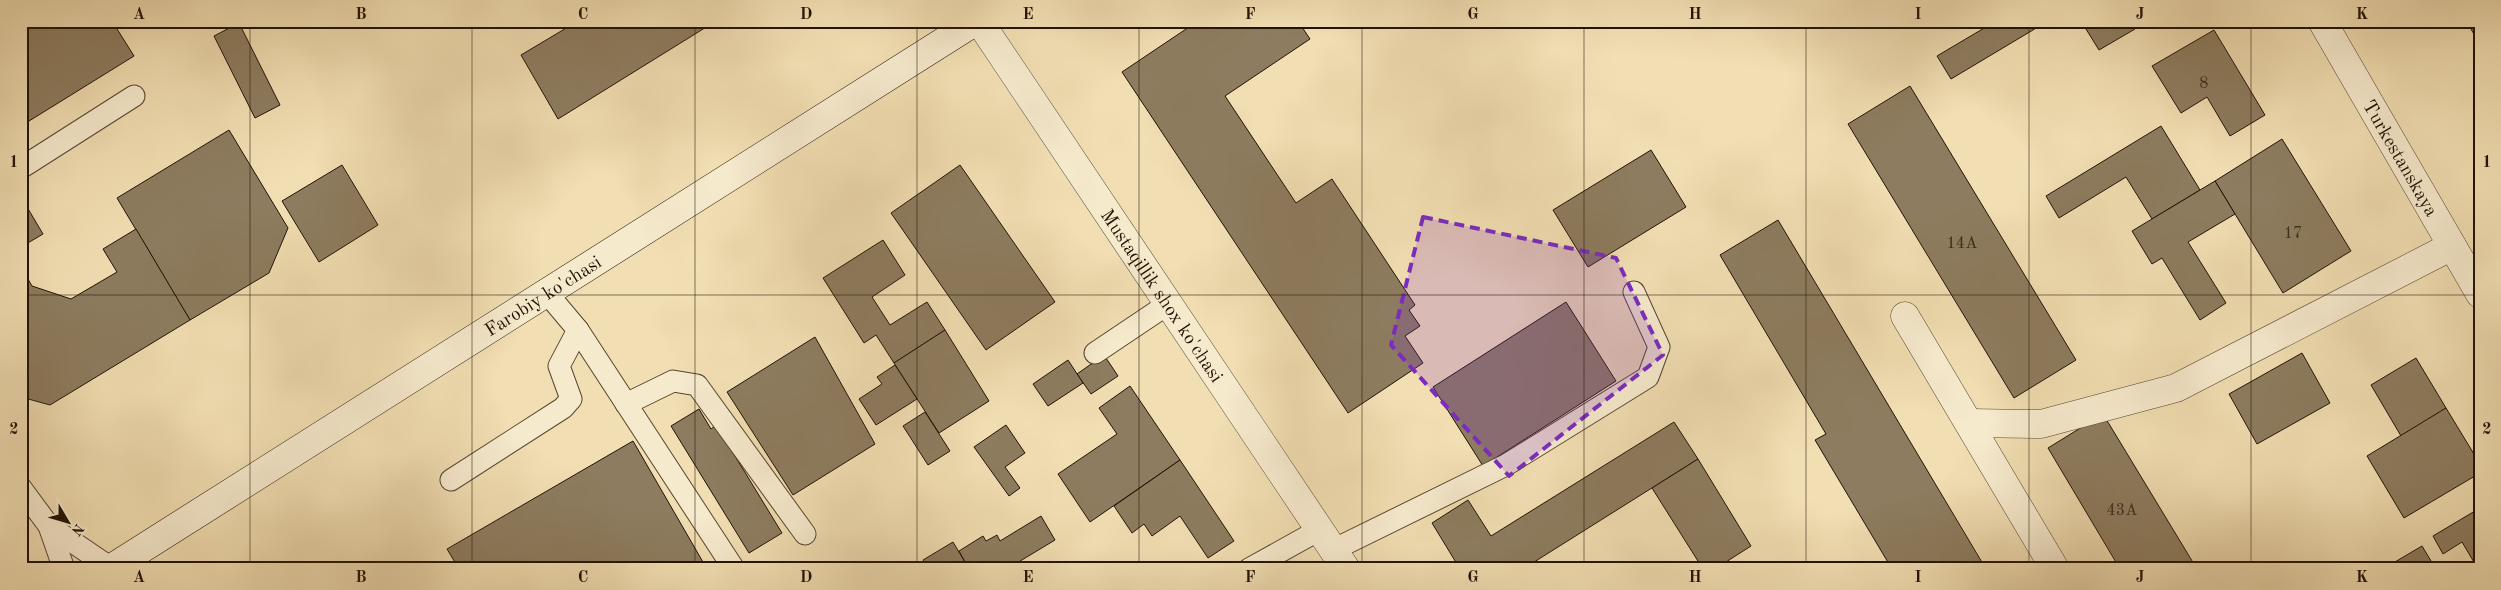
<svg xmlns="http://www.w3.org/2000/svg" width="2501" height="590" font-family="'Old Standard TT',serif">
	<rect width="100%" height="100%" fill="#f1deb2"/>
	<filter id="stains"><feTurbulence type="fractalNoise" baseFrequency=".004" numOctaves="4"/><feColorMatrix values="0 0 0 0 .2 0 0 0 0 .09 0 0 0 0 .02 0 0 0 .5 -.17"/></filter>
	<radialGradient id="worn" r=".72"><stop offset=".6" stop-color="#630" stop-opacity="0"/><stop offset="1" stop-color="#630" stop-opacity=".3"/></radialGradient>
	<g fill="#8d7c5f" stroke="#211205">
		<path d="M29 21H112L134 56 21 126V26Z"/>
		<path d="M578 21H716L558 119 521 55Z"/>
		<path d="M1198 21H1298L1310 39 1225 96 1296 203 1332 179 1415 305 1409 310 1420 326 1405 336 1423 363 1348 413 1122 72Z"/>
		<path d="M1996 21H2048L1951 79 1937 56Z"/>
		<path d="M2081 21H2130L2135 29 2099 50Z"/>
		<path d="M2466 21H2480V44Z"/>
		<path d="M239 23 280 105 255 118 214 36Z"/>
		<path d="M2214 30 2265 115 2230 136 2207 97 2181 113 2152 66Z"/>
		<path d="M1910 86 2076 360 2014 398 1848 124Z"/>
		<path d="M2161 126 2200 190 2152 219 2126 177 2059 218 2046 196Z"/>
		<path d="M229 130 288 228 269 273 190 320 117 198Z"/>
		<path d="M2282 139 2351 251 2283 293 2215 181Z"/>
		<path d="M1651 150 1686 207 1588 267 1553 210Z"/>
		<path d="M342 165 378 225 319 262 282 201Z"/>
		<path d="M960 165 1055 302 986 350 891 213Z"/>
		<path d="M2215 181 2235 214 2188 242 2226 303 2200 320 2162 258 2152 264 2132 231Z"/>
		<path d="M21 197 43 234 21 247Z"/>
		<path d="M1778 220 1986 569H1892L1815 440 1826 434 1720 255Z"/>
		<path d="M136 229 190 320 50 405 21 397V267L32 286 71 299 117 272 103 249Z"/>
		<path d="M883 240 905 275 872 297 890 325 927 302 945 330 894 363 876 335 864 343 823 278Z"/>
		<path d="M1566 302 1616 381 1483 466 1433 387Z"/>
		<path d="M945 330 989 401 939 433 894 363Z"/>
		<path d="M815 337 875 444 793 495 727 392Z"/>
		<path d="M2302 353 2330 403 2257 444 2229 394Z"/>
		<path d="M1104 355 1118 376 1091 394 1077 374Z"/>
		<path d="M2416 358 2446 408 2401 436 2371 385Z"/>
		<path d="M1068 360 1083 383 1048 406 1033 384Z"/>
		<path d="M895 365 917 399 876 425 859 399 882 384 877 377Z"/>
		<path d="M1130 386 1180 460 1090 522 1058 474 1117 434 1099 408Z"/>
		<path d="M2446 408 2480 464V473L2404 518 2367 456Z"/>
		<path d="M699 409 711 429 716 425 782 533 749 553 671 426Z"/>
		<path d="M925 412 950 451 928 465 903 426Z"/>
		<path d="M2103 414 2197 569H2120L2048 448Z"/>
		<path d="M1674 422 1698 459 1523 569H1460L1432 523 1468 500 1491 536Z"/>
		<path d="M1006 425 1025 453 1005 467 1020 488 1009 496 974 447Z"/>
		<path d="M633 441 707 569H598L596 566 591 569H459L447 549Z"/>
		<path d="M1698 459 1751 546 1715 569H1703L1652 488Z"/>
		<path d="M1180 460 1234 541 1208 558 1180 516 1152 536 1144 524 1132 533 1114 506Z"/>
		<path d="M2480 508V569H2478L2462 542 2443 554 2433 536Z"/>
		<path d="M1041 516 1055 540 1007 569H969L959 551 983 536 986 541 997 535 1000 541Z"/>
		<path d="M953 542 969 569H928L923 560Z"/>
		<path d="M2422 546 2431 561 2425 564 2428 569H2383Z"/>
	</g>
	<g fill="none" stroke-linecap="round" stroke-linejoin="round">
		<g stroke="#554530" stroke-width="23">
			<g id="service">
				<path d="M21 168 134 96"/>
				<path d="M546 292 578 330 734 569"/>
				<path d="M1095 353 1168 304"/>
				<path d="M626 404 673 381 697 385 805 534"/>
				<path d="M451 480 563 408 571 399 559 366 578 330"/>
				<path d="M21 488 49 526 64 569"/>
				<path d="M49 526 111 568"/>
				<path d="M1333 550 1506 465 1648 377 1659 347 1634 292"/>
				<path d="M1249 569 1319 530"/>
			</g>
		</g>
		<g stroke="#554530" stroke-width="29">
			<g id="minor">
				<path id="s1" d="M2322 21 2480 294"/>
				<path d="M1905 316 2055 569"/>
				<path d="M1969 423 2041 424 2176 388 2452 246"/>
			</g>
		</g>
		<g stroke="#554530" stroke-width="29">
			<g id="tertiary">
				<path id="s2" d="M979 21 1346 569"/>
			</g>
		</g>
		<g stroke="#211205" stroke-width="29">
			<g id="secondary">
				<path id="s3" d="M110 569 976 21"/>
			</g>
		</g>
		<use href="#service" stroke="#f6eacd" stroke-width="21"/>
		<use href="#minor" stroke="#f6eacd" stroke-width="28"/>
		<use href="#tertiary" stroke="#f6eacd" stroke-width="28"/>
		<use href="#secondary" stroke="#f6eacd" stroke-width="28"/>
	</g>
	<path fill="#7b2cbf" fill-opacity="0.2" stroke="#7b2cbf" stroke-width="4" stroke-dasharray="10 6" stroke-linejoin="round" d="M1423 217 1616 258 1663 355 1509 476 1391 345Z"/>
	<path fill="none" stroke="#211205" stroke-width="1" stroke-opacity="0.55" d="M250 21V569M472 21V569M695 21V569M917 21V569M1139 21V569M1362 21V569M1584 21V569M1806 21V569M2029 21V569M2251 21V569M21 295H2480"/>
	<g text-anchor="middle" stroke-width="4" stroke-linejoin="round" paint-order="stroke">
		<g font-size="16" fill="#3c2c1c">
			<text x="2204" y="88">8</text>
			<text x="2293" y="238">17</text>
			<text x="1962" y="248">14А</text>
			<text x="2122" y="515">43А</text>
		</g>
		<g font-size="19" fill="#211205" stroke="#f6eacd">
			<text dy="7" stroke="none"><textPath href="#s1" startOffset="158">Turkestanskaya</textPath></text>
			<text dy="7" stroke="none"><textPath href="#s3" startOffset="512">Farobiy ko'chasi</textPath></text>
			<text dy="7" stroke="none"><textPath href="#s2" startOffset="330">Mustaqillik shox ko'chasi</textPath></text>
		</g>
	</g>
	<rect width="2501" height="590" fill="none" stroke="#f1deb2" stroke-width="55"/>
	<g transform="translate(68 522) rotate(128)" stroke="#f6eacd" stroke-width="4" paint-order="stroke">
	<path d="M0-4L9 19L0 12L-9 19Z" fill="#211205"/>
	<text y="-8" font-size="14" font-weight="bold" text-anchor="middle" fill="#211205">N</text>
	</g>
	<rect x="28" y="28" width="2446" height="534" fill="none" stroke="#211205" stroke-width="2"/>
	<g font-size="16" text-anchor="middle" font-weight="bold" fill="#211205">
		<text x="139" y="19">A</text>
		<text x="361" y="19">B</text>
		<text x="583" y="19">C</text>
		<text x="806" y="19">D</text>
		<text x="1028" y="19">E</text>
		<text x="1250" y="19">F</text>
		<text x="1473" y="19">G</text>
		<text x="1695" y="19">H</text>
		<text x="1918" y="19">I</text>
		<text x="2140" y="19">J</text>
		<text x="2362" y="19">K</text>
		<text x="14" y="167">1</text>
		<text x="2487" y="167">1</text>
		<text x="14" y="434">2</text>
		<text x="2487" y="434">2</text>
		<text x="139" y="582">A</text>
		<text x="361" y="582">B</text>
		<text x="583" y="582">C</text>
		<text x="806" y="582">D</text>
		<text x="1028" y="582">E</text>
		<text x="1250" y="582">F</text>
		<text x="1473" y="582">G</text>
		<text x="1695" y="582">H</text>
		<text x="1918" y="582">I</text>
		<text x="2140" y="582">J</text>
		<text x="2362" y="582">K</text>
	</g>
	<rect width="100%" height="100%" filter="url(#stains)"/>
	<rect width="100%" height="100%" fill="url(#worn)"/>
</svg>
